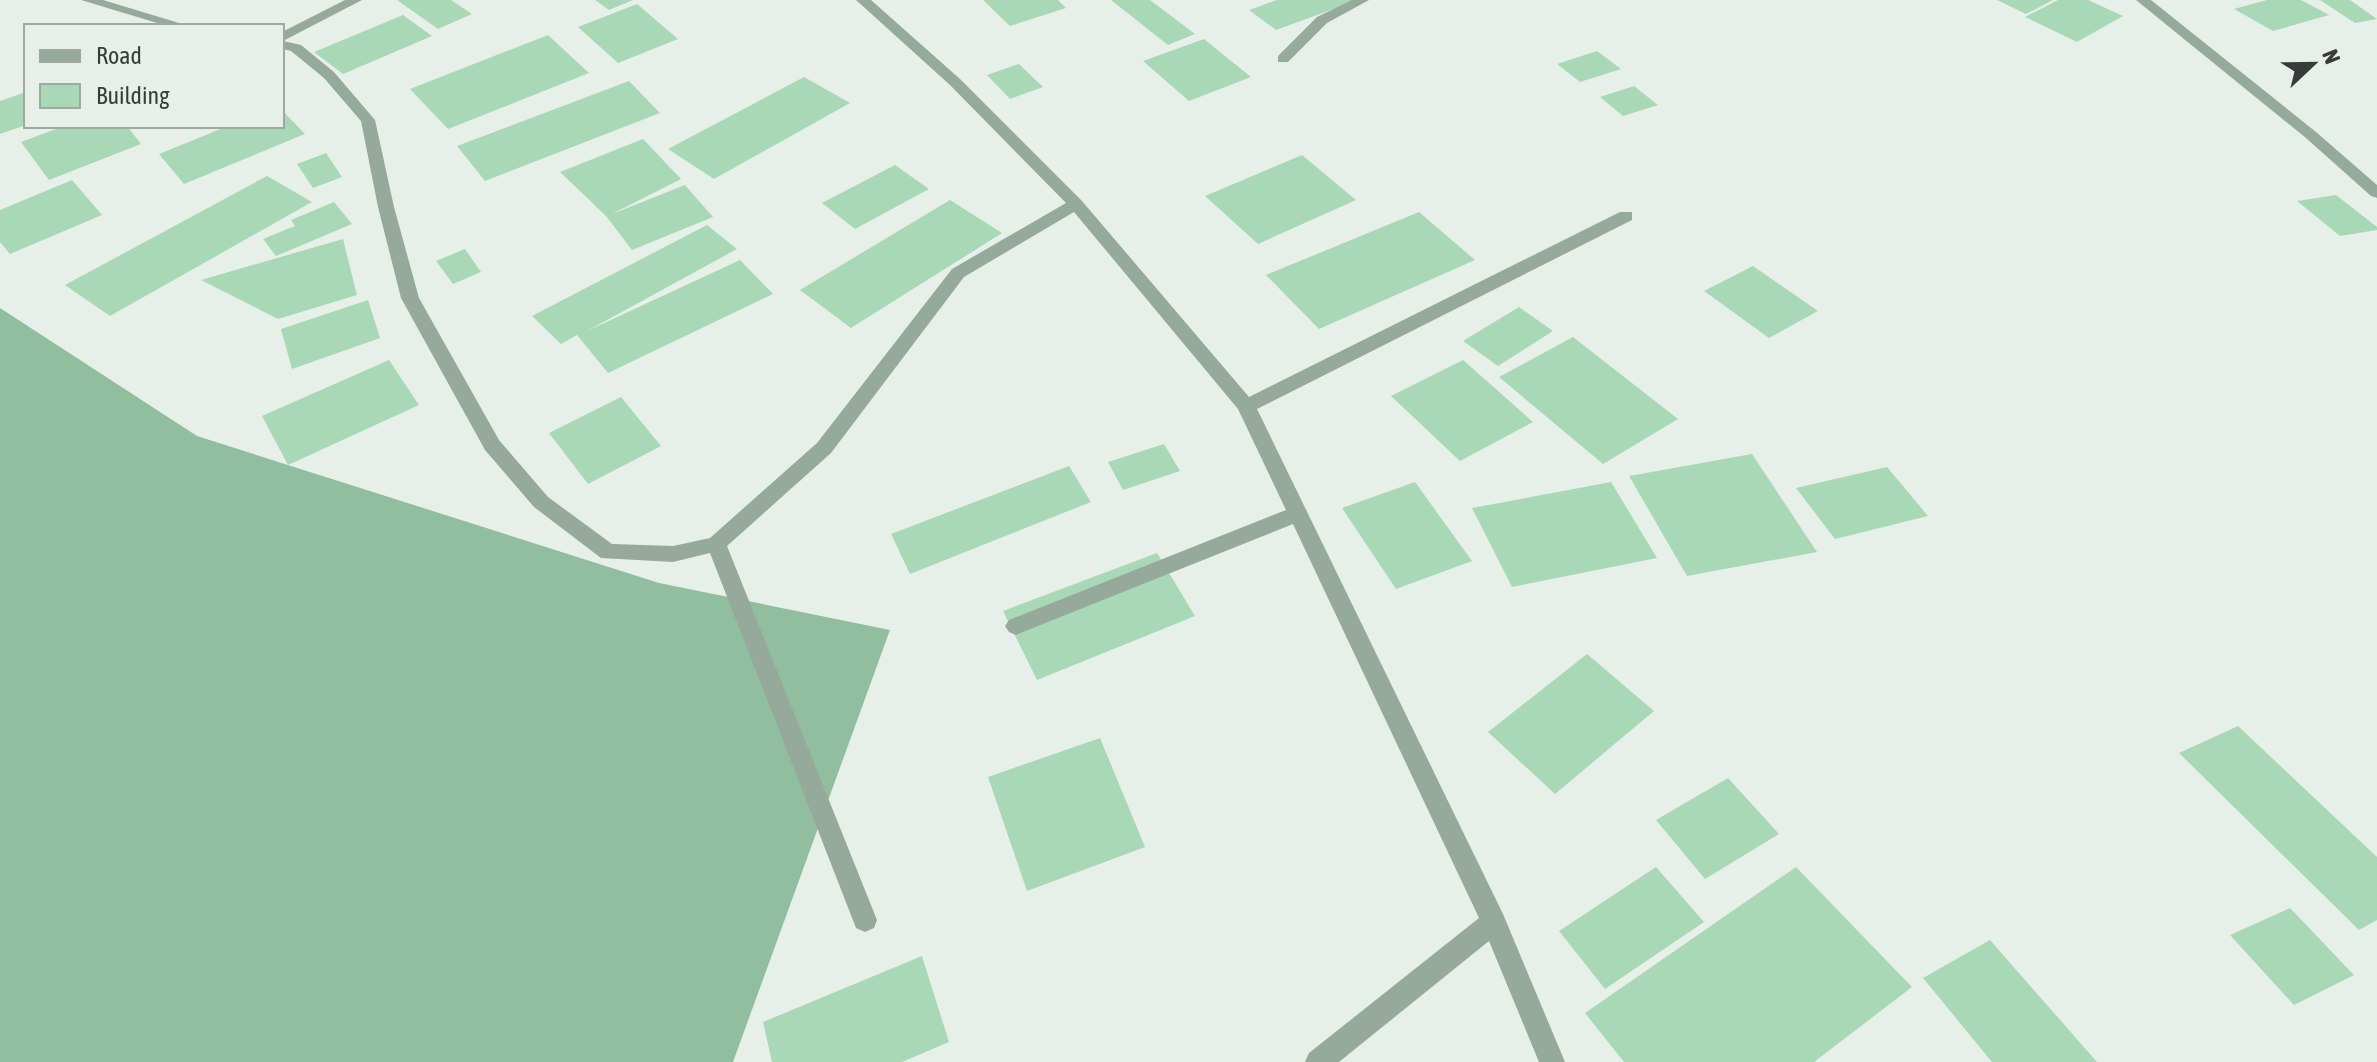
<svg xmlns="http://www.w3.org/2000/svg" width="2377" height="1062" font-family="'Asap Condensed',sans-serif">
	<rect width="100%" height="100%" fill="#e7efe9"/>
	<path fill="#90be9e" d="M0 308 197 436 659 583 890 630 733 1062H0Z"/>
	<g fill="#a9d8b7">
		<path d="M397 0H451L472 14 438 29Z"/>
		<path d="M595 0H633L609 10Z"/>
		<path d="M983 0H1058L1066 8 1010 26Z"/>
		<path d="M1111 0H1150L1195 34 1168 45Z"/>
		<path d="M1277 0H1358L1276 30 1249 10Z"/>
		<path d="M1997 0H2053L2026 14Z"/>
		<path d="M2058 0H2088L2123 16 2077 42 2025 17Z"/>
		<path d="M2267 0H2301L2329 15 2273 31 2234 9Z"/>
		<path d="M2320 0H2350L2377 19 2355 23Z"/>
		<path d="M637 4 678 39 618 63 578 27Z"/>
		<path d="M403 15 432 36 343 74 314 52Z"/>
		<path d="M548 35 589 73 448 129 410 89Z"/>
		<path d="M1204 39 1251 77 1189 101 1143 61Z"/>
		<path d="M1597 51 1621 69 1580 82 1557 64Z"/>
		<path d="M1019 64 1043 87 1010 99 987 75Z"/>
		<path d="M804 77 850 103 714 179 668 149Z"/>
		<path d="M629 81 660 113 485 181 457 146Z"/>
		<path d="M1634 86 1658 105 1623 116 1600 97Z"/>
		<path d="M26 92V125L0 134V101Z"/>
		<path d="M282 110 305 134 184 184 159 154 228 126H282Z"/>
		<path d="M64 126H127L141 144 49 180 21 142Z"/>
		<path d="M643 139 681 179 612 214 685 185 713 217 632 250 606 216 560 172Z"/>
		<path d="M326 153 342 177 313 188 297 164Z"/>
		<path d="M1302 155 1356 200 1258 244 1205 196Z"/>
		<path d="M895 165 929 189 855 229 822 203Z"/>
		<path d="M267 176 312 202 110 316 65 285Z"/>
		<path d="M72 180 102 215 10 254 0 242V210Z"/>
		<path d="M2336 195 2377 227V230L2340 236 2297 201Z"/>
		<path d="M950 200 1002 233 851 328 800 290Z"/>
		<path d="M334 202 352 224 276 256 263 239 295 226 291 220Z"/>
		<path d="M1419 212 1475 260 1319 329 1266 275Z"/>
		<path d="M707 225 737 249 587 331 740 260 773 294 608 373 577 335 561 344 532 316Z"/>
		<path d="M343 239 357 295 278 319 201 280Z"/>
		<path d="M465 249 481 272 453 284 436 261Z"/>
		<path d="M1753 266 1818 311 1769 338 1704 291Z"/>
		<path d="M368 300 380 338 292 369 281 329Z"/>
		<path d="M1519 307 1553 331 1498 366 1463 341Z"/>
		<path d="M1573 337 1678 419 1603 464 1499 377Z"/>
		<path d="M389 360 419 405 288 465 262 416Z"/>
		<path d="M1463 360 1533 422 1460 461 1391 396Z"/>
		<path d="M621 397 661 446 588 484 549 433Z"/>
		<path d="M1164 444 1180 471 1123 490 1108 462Z"/>
		<path d="M1752 454 1817 552 1687 576 1629 476Z"/>
		<path d="M1069 466 1091 502 910 574 891 534Z"/>
		<path d="M1887 467 1928 516 1835 539 1796 488Z"/>
		<path d="M1415 482 1472 561 1396 589 1342 508Z"/>
		<path d="M1611 482 1657 558 1512 587 1472 508Z"/>
		<path d="M1157 553 1195 616 1037 680 1003 611Z"/>
		<path d="M1587 654 1654 711 1555 794 1488 732Z"/>
		<path d="M2238 726 2377 857V920L2359 930 2179 753Z"/>
		<path d="M1100 738 1145 847 1027 891 988 777Z"/>
		<path d="M1728 778 1779 834 1705 879 1656 820Z"/>
		<path d="M1656 867 1704 922 1605 989 1559 931Z"/>
		<path d="M1796 867 1912 987 1814 1062H1624L1585 1013Z"/>
		<path d="M2290 908 2354 975 2294 1005 2230 935Z"/>
		<path d="M1990 940 2097 1062H1992L1923 978Z"/>
		<path d="M922 956 949 1042 902 1062H772L763 1022Z"/>
	</g>
	<g fill="none" stroke-linecap="round" stroke-linejoin="round">
		<g fill="#96aa9c" fill-rule="evenodd">
			<path d="M81 0H103L189 26H167Z"/>
			<path d="M345 0H362L283 41 301 45 334 72 375 120 394 207 419 298 499 440 548 497 612 544 673 546 710 538 817 443 952 269 1066 203 950 85 856 0H871L960 79 1082 201 1249 397 1620 212H1632V220L1257 409 1503 914 1565 1062H1539L1489 941 1339 1062H1305L1309 1053 1479 918 1293 524 1023 632 1016 635 1009 632 1005 626 1009 620 1286 510 1238 409 1074 212 964 277 831 453 727 546 877 920 874 928 865 932 856 928 710 553 673 562 601 558 534 507 485 450 401 298 378 207 361 121 324 78 291 51 282 49V32Z"/>
			<path d="M1352 0H1369L1327 23 1288 62H1278V56L1317 17Z"/>
			<path d="M2136 0H2151L2316 132 2377 185V198L2371 196 2306 138Z"/>
		</g>
	</g>
	<rect x="24" y="24" width="260" height="104" fill="#e7efe9" stroke="#a1a7a3" stroke-width="2"/>
	<rect x="40" y="50" width="40" height="12" fill="#96aa9c" stroke="#a1a7a3" stroke-width="2"/>
	<text x="96" y="64" font-size="24" fill="#383b39">Road</text>
	<rect x="40" y="84" width="40" height="24" fill="#a9d8b7" stroke="#a1a7a3" stroke-width="2"/>
	<text x="96" y="104" font-size="24" fill="#383b39">Building</text>
	<g transform="translate(2313 64) rotate(68)" stroke="#e7efe9" stroke-width="6" paint-order="stroke">
	<path d="M0-6L14 30L0 20L-14 30Z" fill="#383b39"/>
	<text y="-12" font-size="22" font-weight="bold" text-anchor="middle" fill="#383b39">N</text>
	</g>
</svg>
